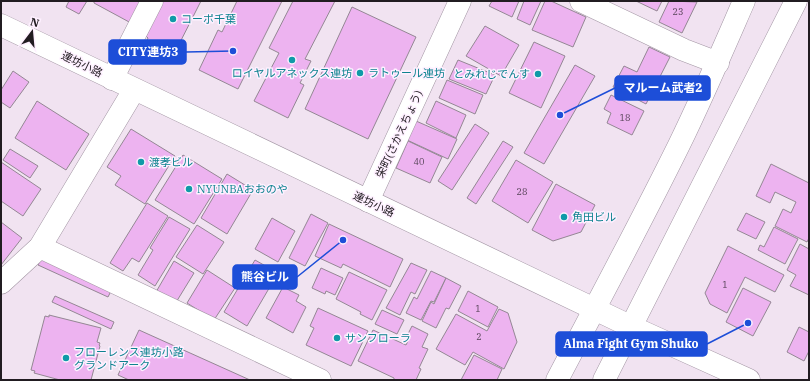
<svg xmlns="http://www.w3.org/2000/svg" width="810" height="381" font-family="'IBM Plex Serif','Noto Sans JP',serif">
	<rect width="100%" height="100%" fill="#f1e3f1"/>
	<g fill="#edb3f0" stroke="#948794">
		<path d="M69 1H87L79 14 66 7Z"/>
		<path d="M94 1H144L131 23 94 3Z"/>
		<path d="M163 1H201L170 62 143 49 148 38 146 36Z"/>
		<path d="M237 1H282L238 89 199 70 218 30 222 32Z"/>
		<path d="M293 1H335L305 59 311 61 300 83 304 85 288 118 254 101 279 53 269 48Z"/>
		<path d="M492 1H519L512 17 489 6Z"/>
		<path d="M524 1H541L530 25 517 19Z"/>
		<path d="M545 1H551L586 17 573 47 532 30Z"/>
		<path d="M636 1H662L657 11Z"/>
		<path d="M669 1 697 2 682 33 659 22Z"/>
		<path d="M352 7 416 37 368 139 305 109Z"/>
		<path d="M485 26 519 45 501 76 466 56Z"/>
		<path d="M534 42 565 56 541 108 509 93Z"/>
		<path d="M649 47 670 57 646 104 613 87 624 66 637 72Z"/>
		<path d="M458 60 495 75 486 94 449 79Z"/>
		<path d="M575 65 595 76 544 164 524 153Z"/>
		<path d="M13 71 29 82 10 108 1 102V90Z"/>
		<path d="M447 80 483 95 475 114 439 98Z"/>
		<path d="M611 95 644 111 632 135 607 123 611 113 604 109Z"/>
		<path d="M37 101 89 134 66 170 15 138Z"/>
		<path d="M436 101 466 115 456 138 426 123Z"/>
		<path d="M416 121 457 139 448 159 407 140Z"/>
		<path d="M475 124 489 133 452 190 438 181Z"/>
		<path d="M131 129 175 156 145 204 115 185 121 176 107 167Z"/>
		<path d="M408 141 442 157 430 183 396 168Z"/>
		<path d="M503 141 513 147 476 204 467 198Z"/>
		<path d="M10 149 38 166 30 178 3 160Z"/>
		<path d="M183 155 222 179 194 224 155 200Z"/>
		<path d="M516 160 553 182 528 223 492 201Z"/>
		<path d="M1 162 41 189 23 216 1 201Z"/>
		<path d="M771 164 809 183V238L807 242 775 226 783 209 791 213 796 202 775 192 770 203 756 196Z"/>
		<path d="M227 174 253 190 227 234 201 218Z"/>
		<path d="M556 184 595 205 581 232 553 241 532 230Z"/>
		<path d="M147 203 168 216 139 262 132 258 123 271 110 263Z"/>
		<path d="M746 213 765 222 756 239 737 230Z"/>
		<path d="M311 214 328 223 305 266 289 258Z"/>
		<path d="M169 217 190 229 155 286 138 275 153 250 150 248Z"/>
		<path d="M272 218 295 231 278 262 255 249Z"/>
		<path d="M1 222 22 238 1 265Z"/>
		<path d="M329 224 403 259 390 287 343 264 341 268 315 256Z"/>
		<path d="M197 225 224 242 203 274 176 257Z"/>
		<path d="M774 227 798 239 785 264 758 250 760 245 764 247Z"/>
		<path d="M800 244 809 249V295L790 286 796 275 787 270Z"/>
		<path d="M728 246 784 275 775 292 745 277 727 313 710 304 705 293Z"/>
		<path d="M41 259 111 291 108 297 38 265Z"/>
		<path d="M255 260 278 273 247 326 224 312Z"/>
		<path d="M174 261 194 273 175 304 156 292Z"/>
		<path d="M411 263 427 270 415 294 411 292 400 315 386 308Z"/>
		<path d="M321 268 343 278 335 295 326 291 325 294 312 288Z"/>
		<path d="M207 270 235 288 214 320 187 303Z"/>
		<path d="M431 271 446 278 434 302 431 301 421 320 406 313 414 297 417 299Z"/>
		<path d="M349 272 387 290 372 320 360 314 361 312 336 299Z"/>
		<path d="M446 278 461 286 449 309 446 308 436 328 422 321 431 302 434 304Z"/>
		<path d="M283 287 299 295 296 301 306 307 293 333 266 318Z"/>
		<path d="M743 288 771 302 753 336 726 322Z"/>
		<path d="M468 291 498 307 488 327 458 311Z"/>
		<path d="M55 296 114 322 111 329 52 302Z"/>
		<path d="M318 308 368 331 351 366 306 345 314 328 310 326Z"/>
		<path d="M499 309 508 313 517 342 504 369 473 352 465 365 436 349 456 314 487 331Z"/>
		<path d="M382 310 404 320 397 334 375 324Z"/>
		<path d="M49 315 101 328 97 342 100 343 99 345 100 346 91 380H60L34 373 35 371 31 370 45 316 49 317Z"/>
		<path d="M412 326 428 334 422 347 428 349 419 368 421 369 416 380H394V378L358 361 373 330 406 345 410 337 407 336Z"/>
		<path d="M799 327 809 332V351L804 361 787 352Z"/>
		<path d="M139 330 250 380H129L118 375Z"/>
		<path d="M474 355 502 369 497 380H461Z"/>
	</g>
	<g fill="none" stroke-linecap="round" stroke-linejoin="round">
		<g stroke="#a396a4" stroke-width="23">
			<g id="minor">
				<path d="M581 1 684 50 718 63"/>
				<path d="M1 25 632 327 749 380"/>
				<path d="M112 79 152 1"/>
				<path d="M368 201 460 1"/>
				<path d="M40 247 320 380"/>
				<path d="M1 283 40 247 134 90"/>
				<path d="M557 380C598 302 640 224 679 145 702 98 723 49 744 1"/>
				<path d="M604 380 796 1"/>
			</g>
		</g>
		<use href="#minor" stroke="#fff" stroke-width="22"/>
	</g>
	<g fill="#0f9aa8" stroke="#fef0ff" stroke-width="1.5">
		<circle cx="173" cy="19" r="4"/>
		<circle cx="292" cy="60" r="4"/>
		<circle cx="360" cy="73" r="4"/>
		<circle cx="538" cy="74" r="4"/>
		<circle cx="141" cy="162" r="4"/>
		<circle cx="189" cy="189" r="4"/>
		<circle cx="564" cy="217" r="4"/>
		<circle cx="337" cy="338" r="4"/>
		<circle cx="66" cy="358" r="4"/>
	</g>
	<g text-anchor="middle" stroke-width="3" stroke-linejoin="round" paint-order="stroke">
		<g font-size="9" fill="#544255">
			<text x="678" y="15">23</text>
			<text x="625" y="121">18</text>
			<text x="419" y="165">40</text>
			<text x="522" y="195">28</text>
			<text x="725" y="288">1</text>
			<text x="478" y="312">1</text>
			<text x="479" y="340">2</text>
		</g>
		<g font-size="11" fill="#0d838f" stroke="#fef0ff" text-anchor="start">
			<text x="181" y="23">コーポ千葉</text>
			<text x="292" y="77" text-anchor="middle">ロイヤルアネックス連坊</text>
			<text x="368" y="77">ラトゥール連坊</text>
			<text x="530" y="78" text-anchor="end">とみれじでんす</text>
			<text x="149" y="166">渡孝ビル</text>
			<text x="197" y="193">NYUNBAおおのや</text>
			<text x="572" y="221">角田ビル</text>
			<text x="345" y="342">サンフローラ</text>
			<text x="74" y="356">フローレンス連坊小路<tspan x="74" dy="13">グランドアーク</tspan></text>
		</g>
		<g font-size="11" fill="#211c21" stroke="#fef0ff">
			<text transform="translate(82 64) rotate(26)" y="4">連坊小路</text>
			<text transform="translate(399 134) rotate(-65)" y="4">栄町(さかえちょう)</text>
			<text transform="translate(374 204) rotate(25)" y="4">連坊小路</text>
		</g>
	</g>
	<path fill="none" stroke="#1d4ed8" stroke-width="1.5" d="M233 51L186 52M560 115L615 88M343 240L297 277M748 323L707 344"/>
	<g fill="#1d4ed8" stroke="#fef0ff" stroke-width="1.5">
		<circle cx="233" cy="51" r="4"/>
		<circle cx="560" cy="115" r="4"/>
		<circle cx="343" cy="240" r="4"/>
		<circle cx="748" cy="323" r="4"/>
	</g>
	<g fill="#1d4ed8" stroke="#1d4ed8" stroke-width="1.5">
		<rect x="109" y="40" width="77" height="24" rx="4"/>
		<rect x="615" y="76" width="95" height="24" rx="4"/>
		<rect x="233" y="265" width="64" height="24" rx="4"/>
		<rect x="556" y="332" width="151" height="24" rx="4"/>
	</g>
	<g font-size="12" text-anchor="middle" font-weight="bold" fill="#fff">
		<text x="148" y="56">CITY連坊3</text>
		<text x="663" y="92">マルーム武者2</text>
		<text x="265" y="281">熊谷ビル</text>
		<text x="631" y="348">Alma Fight Gym Shuko</text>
	</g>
	<rect width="810" height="381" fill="none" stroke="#211c21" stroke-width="4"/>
	<g transform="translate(32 32) rotate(16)" stroke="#fef0ff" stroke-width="3" paint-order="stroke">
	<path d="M0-3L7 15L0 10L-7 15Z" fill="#211c21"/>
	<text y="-6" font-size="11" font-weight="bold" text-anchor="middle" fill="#211c21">N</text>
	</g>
</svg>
